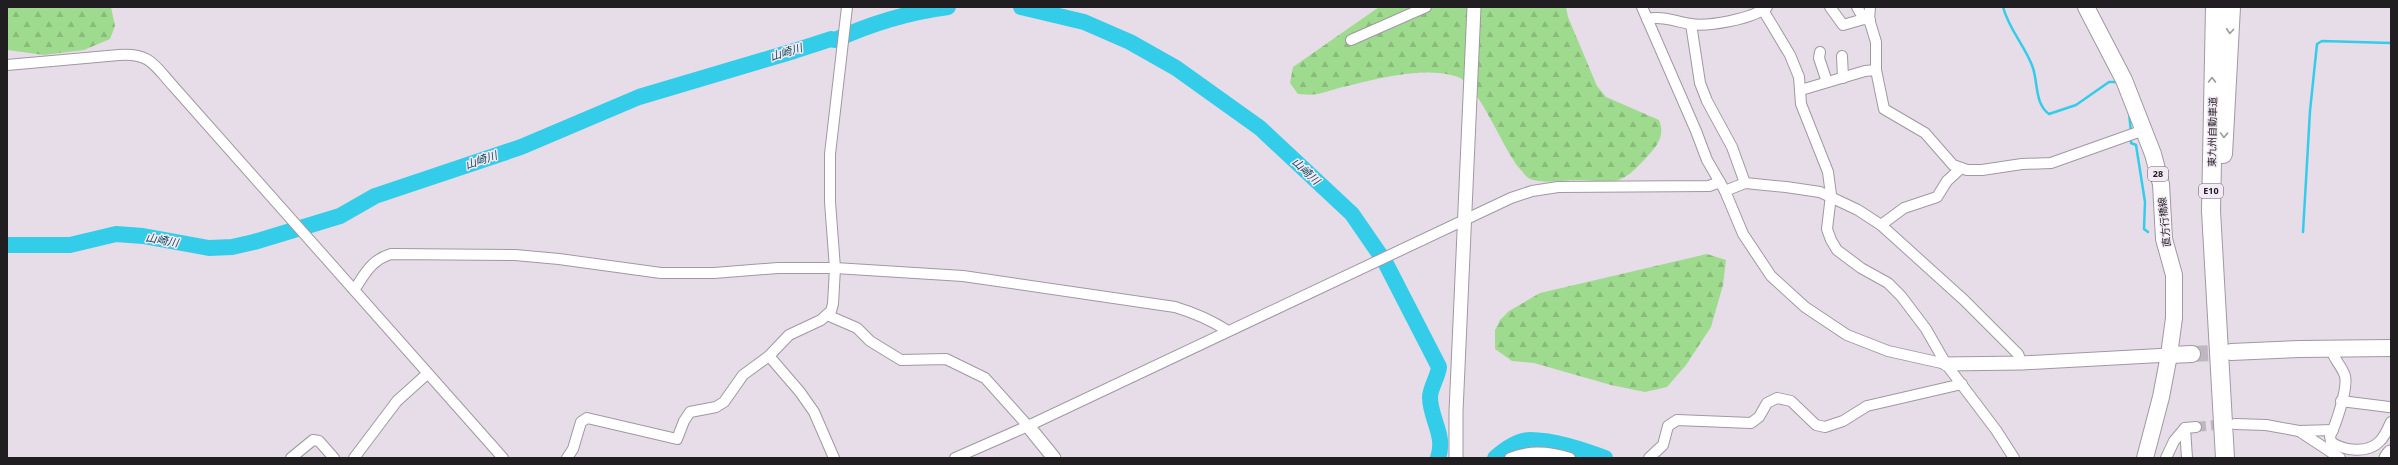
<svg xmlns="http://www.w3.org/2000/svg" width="2398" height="465" font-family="'Noto Sans','Noto Sans JP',sans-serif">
	<defs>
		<pattern id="forest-firs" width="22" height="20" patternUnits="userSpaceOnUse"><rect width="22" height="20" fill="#9fdb8e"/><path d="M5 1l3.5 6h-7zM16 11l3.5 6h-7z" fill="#89bc7a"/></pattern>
	</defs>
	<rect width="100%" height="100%" fill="#e6dde8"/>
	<g fill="url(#forest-firs)">
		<path d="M7 7H111L115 26 110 39 84 50 44 55 7 50Z"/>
		<path d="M1379 7H1566L1568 17 1597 86 1606 97 1659 120C1666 137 1656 147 1645 159 1620 186 1616 182 1581 180 1564 179 1547 185 1530 179 1526 177 1523 172 1520 169 1503 149 1478 84 1458 77 1424 65 1373 80 1339 88 1321 93 1318 96 1298 94L1290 83 1293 67Z"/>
		<path d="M1707 254 1726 260 1723 285 1711 327 1686 365 1667 387 1645 392 1611 385 1534 363 1512 361 1495 349V330L1500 320 1509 311 1540 293Z"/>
	</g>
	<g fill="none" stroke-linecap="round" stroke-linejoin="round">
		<g stroke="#33cdea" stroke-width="2.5">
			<path d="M2003 7C2009 30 2026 47 2033 68 2038 84 2035 104 2049 114L2076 105 2109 82H2119"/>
			<path d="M2129 113 2131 132"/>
			<path d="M2131 137V143L2136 145 2145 202 2144 229 2148 232"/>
			<path d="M2303 232 2310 111 2317 44 2322 41 2391 43"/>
		</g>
		<g stroke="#33cdea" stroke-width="16">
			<path d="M1021 7 1084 22 1130 42 1176 68 1260 128 1352 214 1385 262 1439 367C1438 377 1430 388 1430 397 1430 419 1446 435 1438 458"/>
			<path d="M7 245H70L116 234 143 236 209 248 232 247 254 242 340 216 375 196 521 147 639 97 794 51 831 39 835 40C870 24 910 12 948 7"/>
			<path d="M1495 458C1504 450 1518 440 1530 440 1554 440 1583 450 1605 458"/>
		</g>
		<path stroke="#bfb7c0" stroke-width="10" stroke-dasharray="10 5" stroke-linecap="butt" d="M2196 427 2227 424"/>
		<path stroke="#bfb7c0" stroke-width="16" stroke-dasharray="16 8" stroke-linecap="butt" d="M2192 354 2231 352"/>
		<g stroke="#a098a2" stroke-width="12">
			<g id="minor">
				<path d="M1642 7 1696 131 1707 160 1725 191 1743 234 1771 276 1805 307 1847 335 1888 351 1946 364"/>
				<path d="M1830 7 1843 25 1864 19 1870 20"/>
				<path d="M1857 7 1864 19"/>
				<path d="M1870 7 1869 19 1876 42V70L1884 109 1925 133 1953 165 1967 170H1982L2022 164 2051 163 2144 130"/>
				<path d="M1763 10 1790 55 1799 77 1801 104 1828 172 1831 195 1827 229 1831 240 1837 250 1861 268 1888 283 1901 296 1926 329 1946 364 1996 430 2014 458"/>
				<path d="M1647 19C1662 16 1675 21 1690 24 1708 27 1752 19 1767 7"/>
				<path d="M1691 24 1700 83 1707 101 1732 147 1745 183"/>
				<path d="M1351 40 1426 7"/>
				<path d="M1820 52 1819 58 1827 82"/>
				<path d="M1842 56 1843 78"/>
				<path d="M7 65 119 55C151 53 154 65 174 87L503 458"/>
				<path d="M1801 90 1865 71 1876 70"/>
				<path d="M1725 191 1745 183 1786 187 1820 192 1858 210 1881 225 1964 300 2018 354 2022 363"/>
				<path d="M1881 225 1904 208 1937 197 1947 181 1960 169"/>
				<path d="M354 290C365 274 371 260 391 254L515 255 559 259 661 273H714L778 268H835L963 276 1175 307C1195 313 1211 320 1228 331"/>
				<path d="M827 315 857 328 870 341 901 360 946 359 985 378 1028 426"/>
				<path d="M2331 348C2333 359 2342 366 2345 376 2348 389 2336 424 2330 436L2331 442C2344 451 2368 454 2380 441 2385 436 2388 428 2391 422"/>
				<path d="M769 356 800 392 814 412 834 458"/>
				<path d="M2341 401 2389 407"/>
				<path d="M2235 424 2266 425 2299 431 2333 430"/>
				<path d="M2299 431 2340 458"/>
				<path d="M291 458 313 440 319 441 334 458"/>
				<path d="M354 458 397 401 427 374"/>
				<path d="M567 458 573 449 581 422 587 418 677 439 684 421 690 412 716 407 724 402 743 375 769 356 789 335 821 320 831 311 833 304 835 268 830 202V154L847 7"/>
				<path d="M955 458 1028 426 1511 198 1532 191 1558 187 1709 186 1720 182"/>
				<path d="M1510 458C1529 450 1551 452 1570 458"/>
				<path d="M1649 458 1663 445 1668 426 1677 420 1751 423 1759 417 1767 403 1777 398 1791 401 1816 425 1825 427 1843 421 1867 406 1962 384"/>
				<path d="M2166 458 2174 441 2185 428"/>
				<path d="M2187 458 2185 428 2196 427"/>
			</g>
		</g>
		<g stroke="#a098a2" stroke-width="15">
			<g id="tertiary">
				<path d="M1946 364 2022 363 2169 355"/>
				<path d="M1028 426 1054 458"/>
				<path d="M1456 458V412L1474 7"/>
			</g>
		</g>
		<g stroke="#a098a2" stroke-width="18">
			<g id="primary">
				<path d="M2086 7 2124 80 2153 154 2161 184 2164 239 2174 275V318L2169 355 2161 397 2145 458"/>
				<path d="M2231 352 2300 349 2391 348"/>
				<path d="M2169 355 2192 354"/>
			</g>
		</g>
		<g stroke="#a098a2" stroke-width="19">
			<path id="trunk" d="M2388 458 2391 454"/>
		</g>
		<g stroke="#a098a2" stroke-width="20">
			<g id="motorway">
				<path d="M2215 7 2211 211 2225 458"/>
				<path d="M2223 154 2231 7"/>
			</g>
		</g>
		<use href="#minor" stroke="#fff" stroke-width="10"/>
		<use href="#tertiary" stroke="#fff" stroke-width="13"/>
		<use href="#primary" stroke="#fff" stroke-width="16"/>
		<use href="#trunk" stroke="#fff" stroke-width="17"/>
		<use href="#motorway" stroke="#fff" stroke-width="18"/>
	</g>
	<defs><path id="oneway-chevron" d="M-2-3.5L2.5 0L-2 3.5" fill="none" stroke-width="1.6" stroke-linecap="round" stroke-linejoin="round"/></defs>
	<g stroke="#9b9a9c">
		<use href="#oneway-chevron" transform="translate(2230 31) rotate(94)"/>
		<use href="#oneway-chevron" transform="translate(2212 80) rotate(-89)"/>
		<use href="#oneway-chevron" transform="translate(2224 135) rotate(92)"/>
	</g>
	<g text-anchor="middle" stroke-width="3" stroke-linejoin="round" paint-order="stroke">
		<g fill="#f3eaf5" stroke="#605b61" stroke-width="1">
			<rect x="2148" y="167" width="20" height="14" rx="3"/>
			<rect x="2199" y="184" width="24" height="14" rx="3"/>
		</g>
		<g font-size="9" font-weight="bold" fill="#211e22">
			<text x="2158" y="177">28</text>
			<text x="2211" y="194">E10</text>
		</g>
		<g font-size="10" fill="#211e22" stroke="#f3eaf5">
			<text transform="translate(2212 132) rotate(-89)" y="4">東九州自動車道</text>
			<text transform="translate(2164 222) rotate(-96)" y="4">直方行橋線</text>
		</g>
		<g font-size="11" font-style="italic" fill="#0d4c59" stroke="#f3eaf5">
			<text transform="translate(786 52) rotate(-17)" y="4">山崎川</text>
			<text transform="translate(481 160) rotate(-19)" y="4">山崎川</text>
			<text transform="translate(1306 171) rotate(43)" y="4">山崎川</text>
			<text transform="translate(162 240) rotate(10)" y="4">山崎川</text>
		</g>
	</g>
	<rect width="2398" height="465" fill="none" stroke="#211e22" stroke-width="16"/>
</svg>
